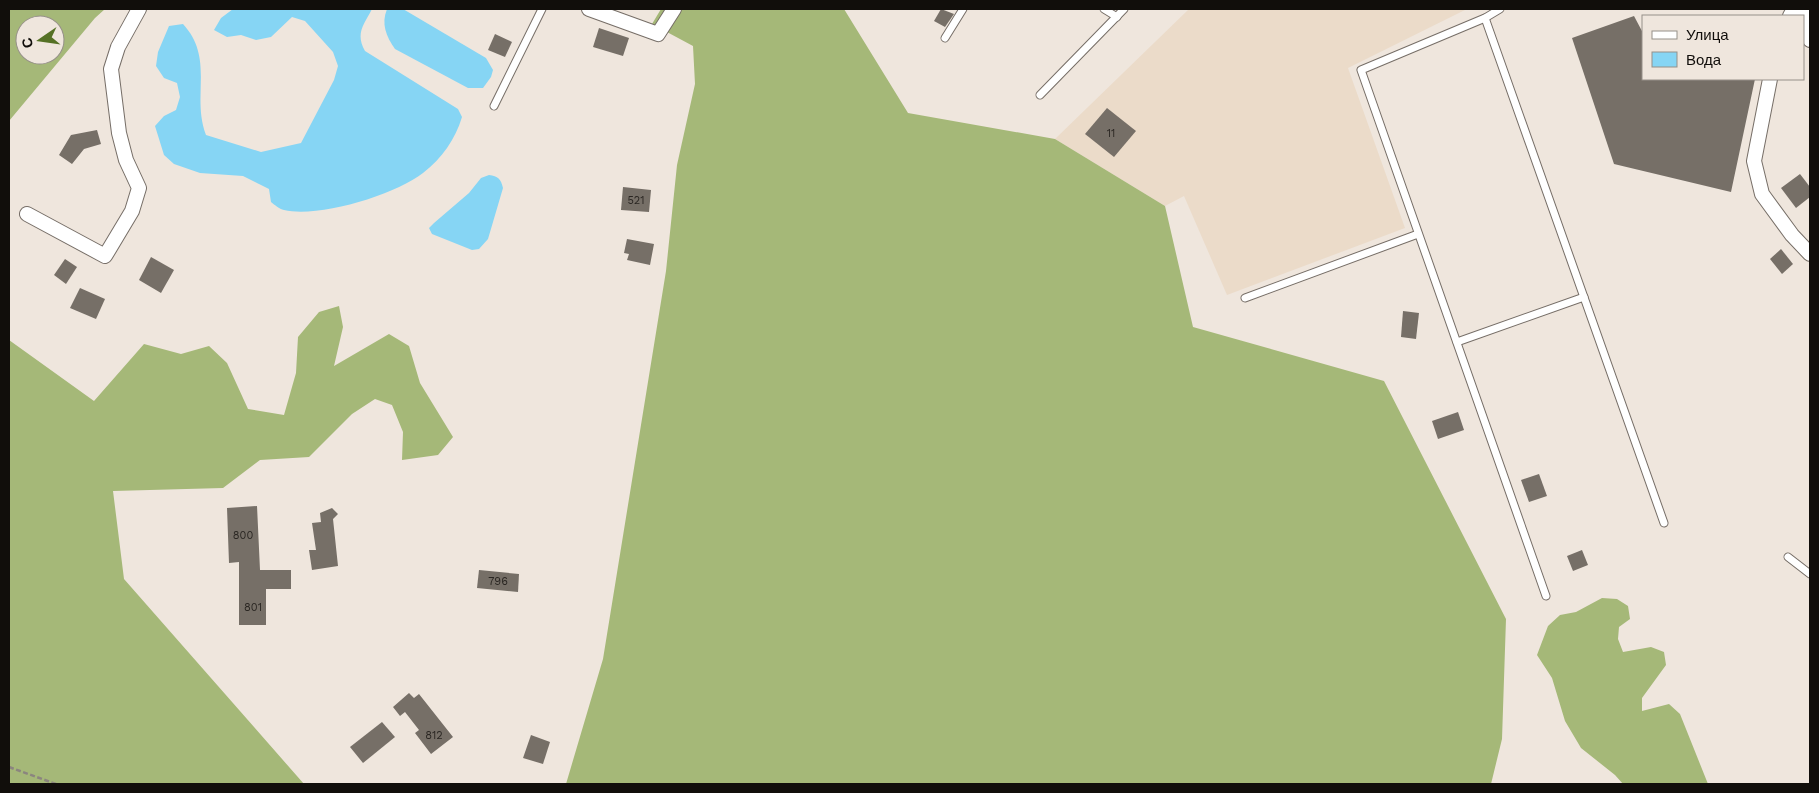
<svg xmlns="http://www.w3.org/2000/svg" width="1819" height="793" font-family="'Work Sans',sans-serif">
	<rect width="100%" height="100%" fill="#efe6dd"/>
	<path fill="#ebdbc9" d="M1189 9H1467L1348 68 1405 228 1227 295 1184 196 1165 206 1055 139Z"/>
	<g fill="#a5b878" fill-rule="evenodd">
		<path d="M9 9H105L95 18 9 121ZM25 25H55V55H25Z"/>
		<path d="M661 9H844L908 113 1055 139 1165 206 1193 327 1384 381 1506 619 1502 739 1491 784H566L603 659 666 271 677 165 695 84 693 46 652 24Z"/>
		<path d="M339 306 343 327 334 366 389 334 409 346 420 383 453 437 438 455 402 460 403 432 392 405 375 399 352 414 309 457 260 460 223 488 113 491 124 579 304 784H9V340L94 401 144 344 181 354 209 346 227 363 248 409 284 415 296 373 298 337 319 312Z"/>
		<path d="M1602 598 1617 599 1628 606 1630 619 1619 627 1618 639 1623 652 1651 647 1664 652 1666 665 1642 698V711L1669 704 1680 714 1708 784H1623L1615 775 1581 748 1565 721 1552 678 1537 655 1548 626 1560 615 1576 612Z"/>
	</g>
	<g fill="#86d5f4">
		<path d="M233 9H372C364 25 355 33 365 51L458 109 462 117C455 140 442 158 423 173 395 195 319 218 284 210 279 209 275 205 271 202L269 189 243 176 200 173 174 164 164 155 155 126 164 116 176 110 180 97 177 83 164 78 156 66 158 52 169 26 183 24C215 59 191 96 206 135L261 152 301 143 334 80 338 66 333 52 305 21 292 17 271 37 256 40 241 35 227 37 214 30 221 18Z"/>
		<path d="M387 9H403L486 58 493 70 491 77 483 88H468L395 49C386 36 381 24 387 9Z"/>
		<path d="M489 175C498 176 501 179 503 188L488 239 479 249 472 250 432 234 429 228 434 223 469 193 481 178Z"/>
	</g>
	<g fill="#766f67">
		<path d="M941 9 954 14 945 27 934 21Z"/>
		<path d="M1634 16 1643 33V79H1755L1731 192 1614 164 1572 38Z"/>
		<path d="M599 28 629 38 623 56 593 47Z"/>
		<path d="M495 34 512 42 505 57 488 50Z"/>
		<path d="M1107 108 1136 131 1114 157 1085 134Z"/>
		<path d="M97 130 101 144 84 149 72 164 59 155 71 135Z"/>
		<path d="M1800 174 1810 187V197L1796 208 1781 188Z"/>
		<path d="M623 187 651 190 649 212 621 210Z"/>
		<path d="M627 239 654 244 650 265 627 260 629 254 624 253Z"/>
		<path d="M1781 249 1793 264 1782 274 1770 259Z"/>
		<path d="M151 257 174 270 161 293 139 280Z"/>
		<path d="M65 259 77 267 66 284 54 275Z"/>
		<path d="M80 288 105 299 96 319 70 308Z"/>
		<path d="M1403 311 1419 313 1416 339 1401 337Z"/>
		<path d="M1458 412 1464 430 1438 439 1432 421Z"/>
		<path d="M1539 474 1547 496 1529 502 1521 480Z"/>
		<path d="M257 506 260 570H291V589H266V625H239V562L229 563 227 508Z"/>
		<path d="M332 508 338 514 333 519 338 566 312 570 309 550H316L312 523 321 522 320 513Z"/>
		<path d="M1582 550 1588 565 1573 571 1567 556Z"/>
		<path d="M479 570 519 574 518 592 477 588Z"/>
		<path d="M409 693 414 698 419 694 453 737 431 754 415 733 419 730 405 712 400 716 393 707Z"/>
		<path d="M382 722 395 737 363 763 350 747Z"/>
		<path d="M531 735 550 742 543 764 523 758Z"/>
	</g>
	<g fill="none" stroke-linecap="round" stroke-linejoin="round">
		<g stroke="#766e67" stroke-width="9">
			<g id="service">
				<path d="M1104 9 1117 17"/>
				<path d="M1500 9 1485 18 1361 70 1546 596"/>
				<path d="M1485 18 1664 523"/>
				<path d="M945 38 963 9"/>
				<path d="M1040 95 1124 9"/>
				<path d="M494 106 542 9"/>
				<path d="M1245 298 1418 234"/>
				<path d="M1457 342 1584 297"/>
				<path d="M1788 557 1810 574"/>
			</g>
		</g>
		<g stroke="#766e67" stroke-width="16">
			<g id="minor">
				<path d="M589 9 658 34 674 9"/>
				<path d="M1802 9 1806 31 1810 40"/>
				<path d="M1790 16 1794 9"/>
				<path d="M1770 79 1754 161 1762 194 1792 235 1810 254"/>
				<path d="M27 214 105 256 132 211 139 188 126 160 119 133 111 69 118 47 139 9"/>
			</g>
		</g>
		<path stroke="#8b857f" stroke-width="2.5" stroke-dasharray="5 2.5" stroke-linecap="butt" d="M9 767 56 784"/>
		<use href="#service" stroke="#fff" stroke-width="7"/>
		<use href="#minor" stroke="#fff" stroke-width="14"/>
	</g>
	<g text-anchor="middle" stroke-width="4" stroke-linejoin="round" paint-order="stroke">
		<g font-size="11" fill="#2a2622">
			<text x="1111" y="137">11</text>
			<text x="636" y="204">521</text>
			<text x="243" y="539">800</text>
			<text x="498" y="585">796</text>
			<text x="253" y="611">801</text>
			<text x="434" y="739">812</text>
		</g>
	</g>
	<rect width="1819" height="793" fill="none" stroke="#110e0b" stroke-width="20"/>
	<rect x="1642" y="15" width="162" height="65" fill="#efe6dd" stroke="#969089"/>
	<rect x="1652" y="31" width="25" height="8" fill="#ffffff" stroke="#969089"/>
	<text x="1686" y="40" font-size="15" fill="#110e0b">Улица</text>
	<rect x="1652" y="52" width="25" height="15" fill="#86d5f4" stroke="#969089"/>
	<text x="1686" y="65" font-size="15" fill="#110e0b">Вода</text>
	<g transform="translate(40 40) rotate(257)"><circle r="24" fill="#efe6dd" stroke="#969089"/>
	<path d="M0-4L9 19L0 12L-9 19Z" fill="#557125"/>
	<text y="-8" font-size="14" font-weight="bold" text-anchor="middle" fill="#110e0b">С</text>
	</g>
</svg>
